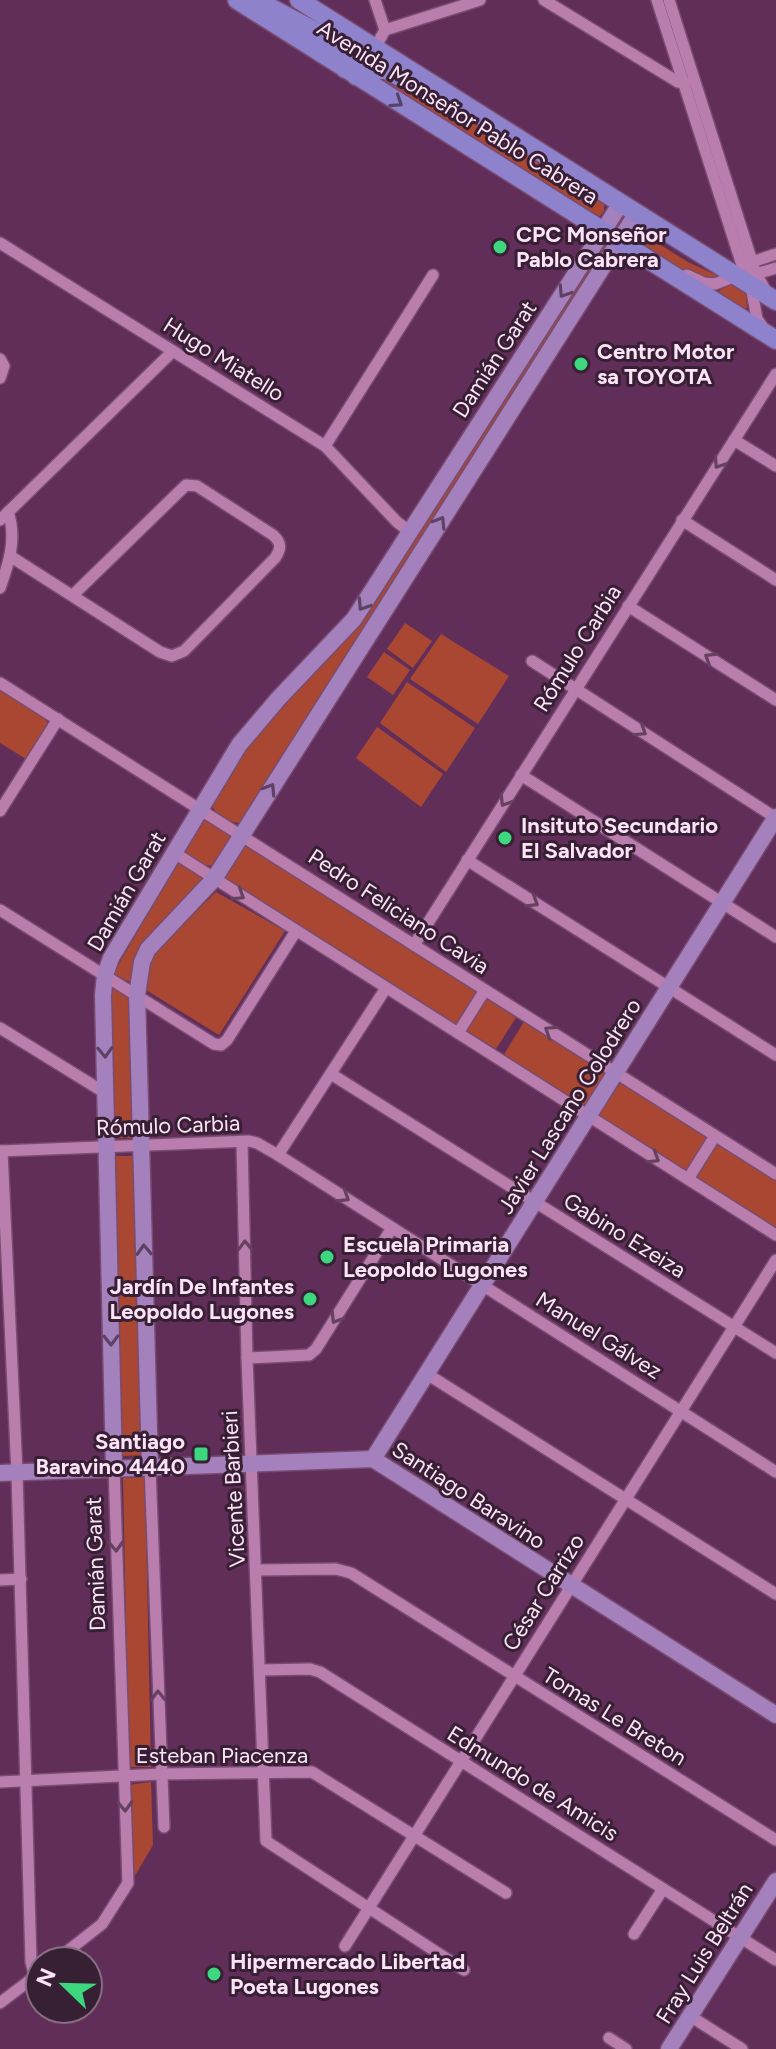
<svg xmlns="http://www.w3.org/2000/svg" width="776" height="2049" font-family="Figtree,sans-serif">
	<rect width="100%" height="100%" fill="#612d59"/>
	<g fill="#aa4733">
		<path d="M370 74 394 78 454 114 505 138 604 201V211L600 216H594Z"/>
		<path d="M635 229 688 262 718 276C696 288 647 249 627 237Z"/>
		<path d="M604 244 610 246 245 823C230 824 217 816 210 803L241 750 328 654Z"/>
		<path d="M730 284 746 293 747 308 743 309 717 292Z"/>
		<path d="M405 623 432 641 413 668 387 649Z"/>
		<path d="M441 634 509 676 478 724 410 679Z"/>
		<path d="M384 652 410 670 393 695 367 677Z"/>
		<path d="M407 682 475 728 446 772 380 723Z"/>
		<path d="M0 690 45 718 48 724 26 759 0 743Z"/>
		<path d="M377 727 443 774 421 807 356 758Z"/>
		<path d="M206 818 228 831 233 840 217 866C205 867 193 861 185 852L201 820Z"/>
		<path d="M245 845 517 1016 496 1049 223 878Z"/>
		<path d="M178 862 200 875 204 881 132 983 113 974Z"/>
		<path d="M216 892 285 931 219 1035 146 990 150 957Z"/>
		<path d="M115 987 127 996 132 1005 135 1138H112L108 988Z"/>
		<path d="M525 1020 607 1071 585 1108 503 1056Z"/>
		<path d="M621 1080 709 1137 687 1173 598 1117Z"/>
		<path d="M716 1141 776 1179V1229L693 1177Z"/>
		<path d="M113 1156H135L144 1455 122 1456Z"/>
		<path d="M145 1477 151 1767H129L123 1478Z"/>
		<path d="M151 1782 153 1845 133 1879 128 1785Z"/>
	</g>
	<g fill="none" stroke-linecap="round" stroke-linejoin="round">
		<g stroke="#784c71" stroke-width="14">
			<g id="street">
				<path d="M544 0 678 82 686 83"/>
				<path d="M657 0 742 265 751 286 757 319 764 329"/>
				<path d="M669 0 756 274 766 291"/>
				<path d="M385 30 480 0"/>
				<path d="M375 48 385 30 375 0"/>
				<path d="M0 243 325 446 397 522 409 531"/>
				<path d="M746 264 776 254"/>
				<path d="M687 275 704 283 715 284 736 276 756 274 776 268"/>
				<path d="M0 359 4 366 0 378"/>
				<path d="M734 440 776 466"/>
				<path d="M325 446 433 275"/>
				<path d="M0 520 173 351"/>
				<path d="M682 520 776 580"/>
				<path d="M10 556 160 652 172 656 184 651 275 558C281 549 282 543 273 535L197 486 186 485 73 595"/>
				<path d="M0 588C9 563 17 538 8 512"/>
				<path d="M628 606 776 700"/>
				<path d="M532 661 776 818"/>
				<path d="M0 683 776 1174"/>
				<path d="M521 775 776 937"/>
				<path d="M0 811 58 719"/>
				<path d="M173 852 776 1235"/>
				<path d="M467 860 776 1055"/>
				<path d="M0 910 214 1044 221 1045 227 1040 296 931"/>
				<path d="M414 945 776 374"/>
				<path d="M0 1028 107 1094"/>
				<path d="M458 1033 485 990"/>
				<path d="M331 1074 776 1353"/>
				<path d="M242 1142 247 1358 266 1841 464 1970"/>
				<path d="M0 1151 249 1141 257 1143 278 1155 386 988"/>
				<path d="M2 1151 17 1473 31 1962 35 1977"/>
				<path d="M278 1155 776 1472"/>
				<path d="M688 1179 715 1136"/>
				<path d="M247 1358 309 1355 316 1349 392 1228"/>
				<path d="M427 1374 776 1594"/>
				<path d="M150 1468 164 1827"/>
				<path d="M257 1570 336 1569 351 1573 776 1840"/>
				<path d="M0 1580 21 1579"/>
				<path d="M261 1670 310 1669 320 1672 776 1960"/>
				<path d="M0 1782 161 1774 312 1772 506 1893"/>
				<path d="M634 1934 663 1889"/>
				<path d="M345 1946 776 1260"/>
				<path d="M55 1961 102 1924 128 1883 114 1468"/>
				<path d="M0 2003 38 1974"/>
				<path d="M690 2016 742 2049"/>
				<path d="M609 2038 626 2049"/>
			</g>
		</g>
		<g stroke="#784c71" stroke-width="19">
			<g id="secondary">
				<path d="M373 1459 776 817"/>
				<path d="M114 1468 103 995 105 975 111 958 239 745 278 699 354 619 621 203"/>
				<path d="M150 1468 137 995 142 962 148 949 214 879 637 213"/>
				<path d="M0 1473 373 1459 776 1715"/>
				<path d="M669 2049 776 1881"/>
			</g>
		</g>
		<g stroke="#784c71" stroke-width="21">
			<g id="primary">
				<path d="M237 0 776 340"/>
				<path d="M256 0 334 41 345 54V69"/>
				<path d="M299 0 776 301"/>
				<path d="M345 29 354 46 356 76 384 69 408 81"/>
			</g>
		</g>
		<use href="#street" stroke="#b97eae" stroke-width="11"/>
		<use href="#secondary" stroke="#a480bd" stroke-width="16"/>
		<use href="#primary" stroke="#8f82cc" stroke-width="18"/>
	</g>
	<defs><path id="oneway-chevron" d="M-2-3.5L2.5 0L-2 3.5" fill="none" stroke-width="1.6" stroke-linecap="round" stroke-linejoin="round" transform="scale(2)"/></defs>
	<use stroke="#564269" href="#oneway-chevron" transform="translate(397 102) rotate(33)"/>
	<g stroke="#5e4264">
		<use href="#oneway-chevron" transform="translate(564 292) rotate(123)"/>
		<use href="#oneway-chevron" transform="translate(440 522) rotate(-58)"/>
		<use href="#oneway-chevron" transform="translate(363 605) rotate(123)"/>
		<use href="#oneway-chevron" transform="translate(270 789) rotate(-58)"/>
		<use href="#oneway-chevron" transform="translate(105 1052) rotate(88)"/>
		<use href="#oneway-chevron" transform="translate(144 1250) rotate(-92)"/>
		<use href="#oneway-chevron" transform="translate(111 1340) rotate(89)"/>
	</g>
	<g stroke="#65415f">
		<use href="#oneway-chevron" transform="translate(719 463) rotate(123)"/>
		<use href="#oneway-chevron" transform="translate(710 658) rotate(-148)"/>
		<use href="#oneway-chevron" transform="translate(641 731) rotate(33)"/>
		<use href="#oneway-chevron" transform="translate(505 801) rotate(122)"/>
		<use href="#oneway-chevron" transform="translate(239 895) rotate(33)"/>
		<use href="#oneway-chevron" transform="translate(533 902) rotate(32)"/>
		<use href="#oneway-chevron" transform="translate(550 1031) rotate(-147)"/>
		<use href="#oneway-chevron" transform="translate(654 1158) rotate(32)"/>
		<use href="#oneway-chevron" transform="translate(344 1197) rotate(32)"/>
		<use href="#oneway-chevron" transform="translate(245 1246) rotate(-91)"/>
		<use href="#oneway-chevron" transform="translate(336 1318) rotate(122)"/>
		<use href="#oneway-chevron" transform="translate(116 1546) rotate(88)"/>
		<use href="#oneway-chevron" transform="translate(158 1696) rotate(-92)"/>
		<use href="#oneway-chevron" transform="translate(125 1806) rotate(88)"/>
	</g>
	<g fill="#3cd77e" stroke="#382034" stroke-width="3">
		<circle cx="500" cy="247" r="8"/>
		<circle cx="581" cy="364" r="8"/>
		<circle cx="505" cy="838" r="8"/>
		<circle cx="327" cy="1257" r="8"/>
		<circle cx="310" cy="1299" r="8"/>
		<rect x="193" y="1446" width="16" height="16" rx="4"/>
		<circle cx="214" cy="1974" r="8"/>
	</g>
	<g text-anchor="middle" stroke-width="6" stroke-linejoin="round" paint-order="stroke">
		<g font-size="22" fill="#fde3f8" stroke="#382034">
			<text transform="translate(458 112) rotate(32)" y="8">Avenida Monseñor Pablo Cabrera</text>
			<text transform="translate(224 359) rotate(32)" y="8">Hugo Miatello</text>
			<text transform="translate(494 359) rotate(-57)" y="8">Damián Garat</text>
			<text transform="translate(577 648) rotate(-58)" y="8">Rómulo Carbia</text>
			<text transform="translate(126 891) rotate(-60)" y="8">Damián Garat</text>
			<text transform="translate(399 911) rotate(33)" y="8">Pedro Feliciano Cavia</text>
			<text transform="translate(569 1106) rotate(-58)" y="8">Javier Lascano Colodrero</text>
			<text transform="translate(168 1125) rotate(-2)" y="8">Rómulo Carbia</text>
			<text transform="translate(625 1235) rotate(32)" y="8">Gabino Ezeiza</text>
			<text transform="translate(599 1335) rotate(32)" y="8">Manuel Gálvez</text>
			<text transform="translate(233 1489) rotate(-93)" y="8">Vicente Barbieri</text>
			<text transform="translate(469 1495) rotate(33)" y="8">Santiago Baravino</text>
			<text transform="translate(95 1564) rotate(-92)" y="8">Damián Garat</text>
			<text transform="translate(543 1592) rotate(-58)" y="8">César Carrizo</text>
			<text transform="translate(615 1716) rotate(32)" y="8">Tomas Le Breton</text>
			<text x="222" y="1763">Esteban Piacenza</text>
			<text transform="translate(533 1783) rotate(32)" y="8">Edmundo de Amicis</text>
			<text transform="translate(704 1953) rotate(-58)" y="8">Fray Luis Beltrán</text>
		</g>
		<g font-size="22" font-weight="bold" fill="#fde3f8" stroke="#382034" text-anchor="start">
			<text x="516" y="242">CPC Monseñor<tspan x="516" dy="25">Pablo Cabrera</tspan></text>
			<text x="597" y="359">Centro Motor<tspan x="597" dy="25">sa TOYOTA</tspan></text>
			<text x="521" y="833">Insituto Secundario<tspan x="521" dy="25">El Salvador</tspan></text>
			<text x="343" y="1252">Escuela Primaria<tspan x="343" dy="25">Leopoldo Lugones</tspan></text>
			<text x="294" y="1294" text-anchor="end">Jardín De Infantes<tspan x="294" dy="25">Leopoldo Lugones</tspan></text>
			<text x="185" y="1449" text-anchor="end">Santiago<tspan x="185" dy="25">Baravino 4440</tspan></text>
			<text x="230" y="1969">Hipermercado Libertad<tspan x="230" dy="25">Poeta Lugones</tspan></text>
		</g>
	</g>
	<g transform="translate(64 1985) rotate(293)"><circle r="38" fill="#382034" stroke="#876e82" stroke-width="2"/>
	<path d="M0-6L14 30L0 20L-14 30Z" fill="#3cd77e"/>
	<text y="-12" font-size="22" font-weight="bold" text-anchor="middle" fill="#fde3f8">N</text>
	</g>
</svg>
